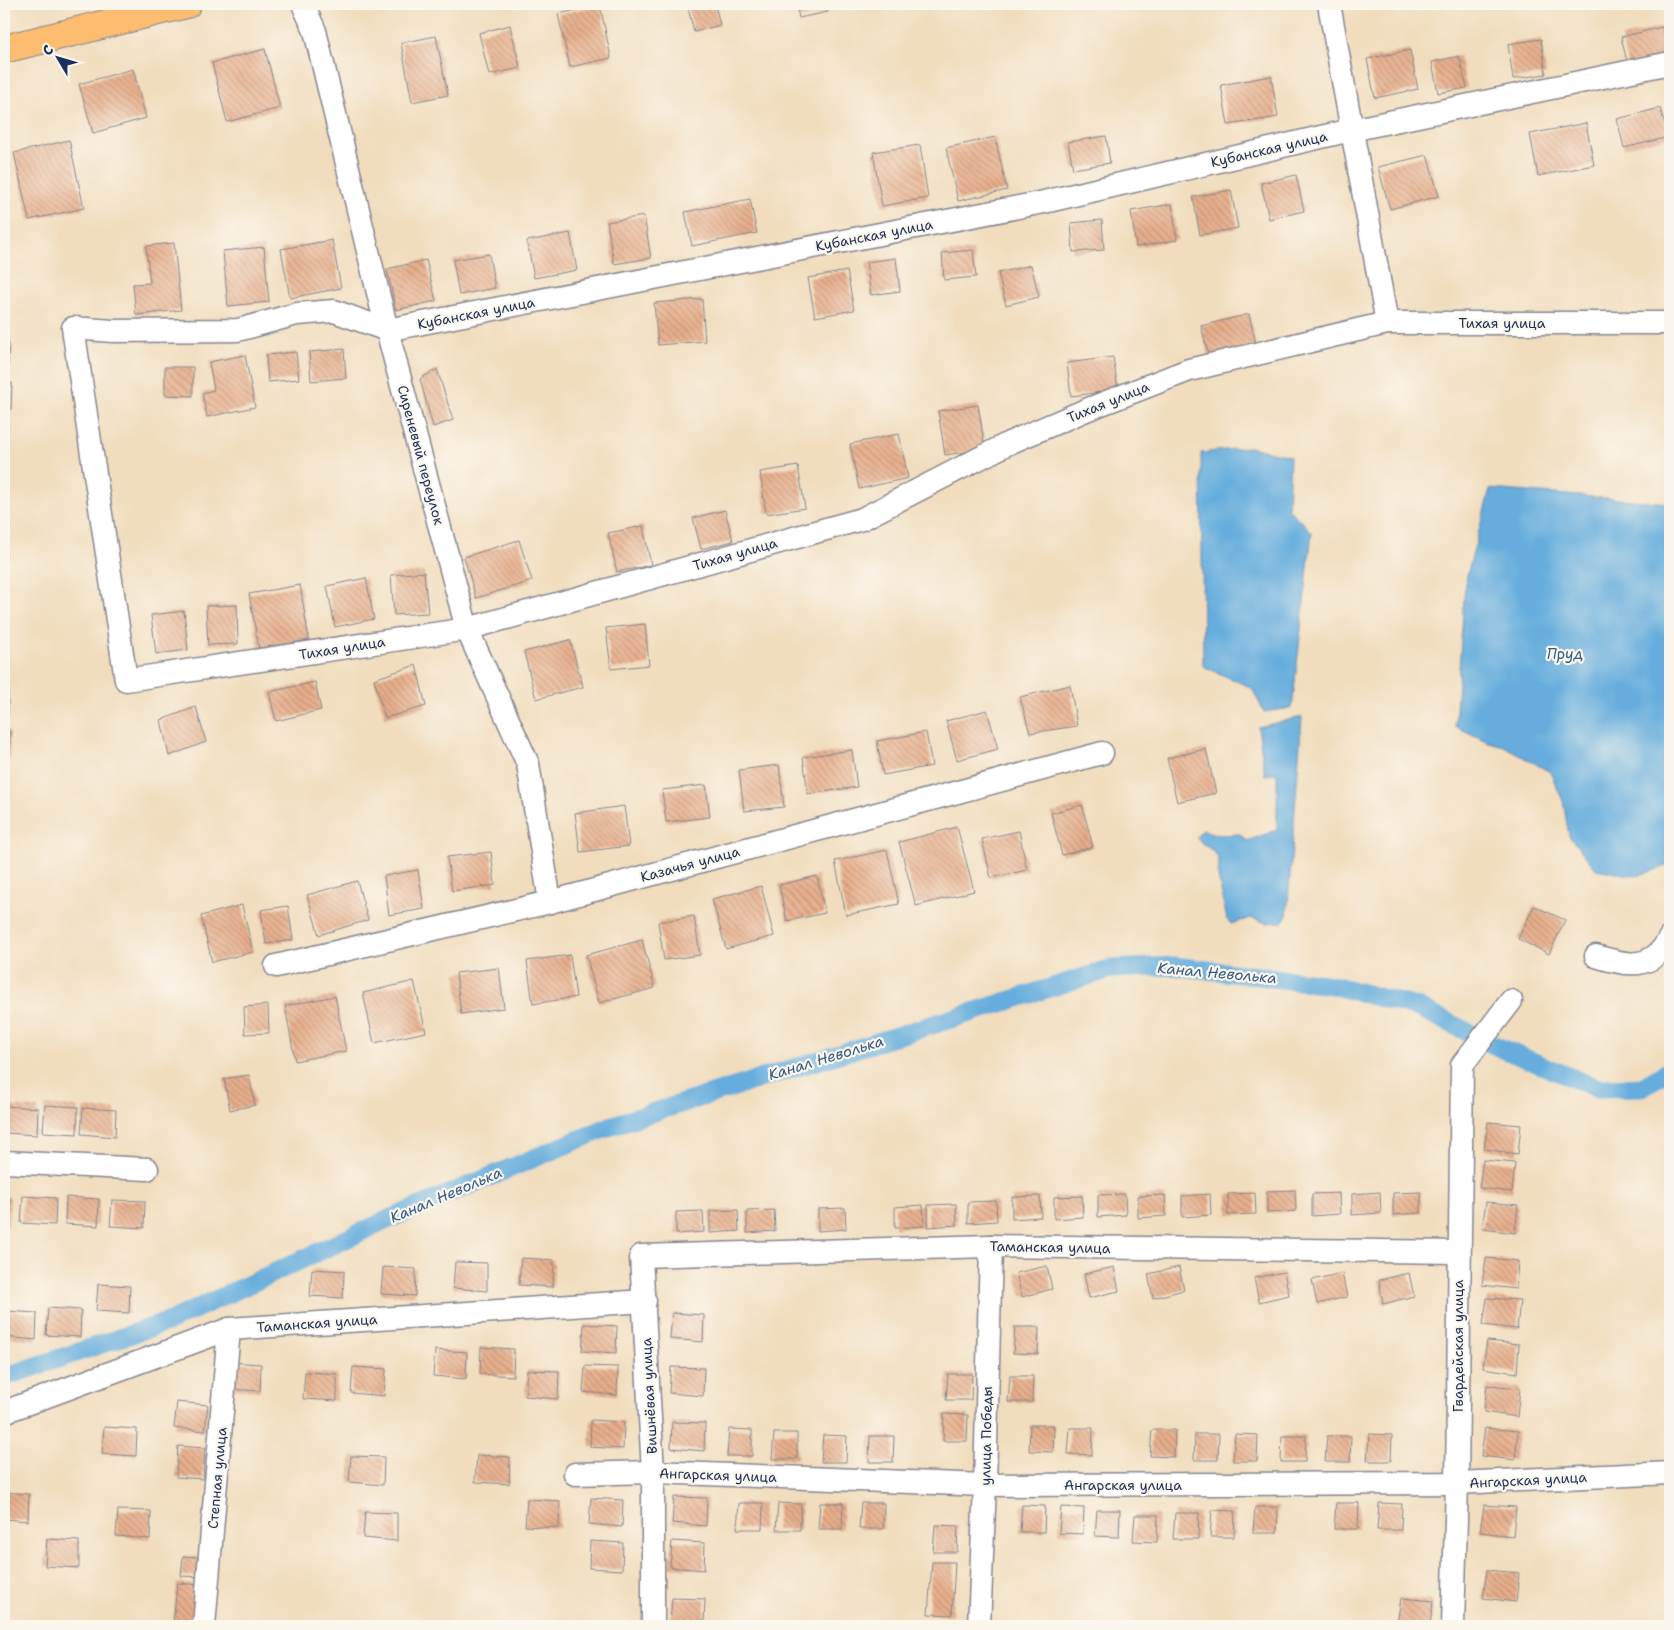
<svg xmlns="http://www.w3.org/2000/svg" width="1674" height="1630" font-family="'Shantell Sans',sans-serif">
	<defs>
		<pattern id="building-back-hatch" width="6" height="6" patternUnits="userSpaceOnUse" patternTransform="scale(1.25)"><rect width="6" height="6" fill="#e8af8b"/><path d="M-1 5l2 2M0 0l6 6M5-1l2 2" fill="none" stroke="#bb8f75"/></pattern>
	</defs>
	<rect width="100%" height="100%" fill="#fbf7ec"/>
	<filter id="ink" filterUnits="userSpaceOnUse"><feTurbulence type="fractalNoise" baseFrequency=".02" numOctaves="2"/><feDisplacementMap in="SourceGraphic" scale="10" xChannelSelector="R" yChannelSelector="G"/><feConvolveMatrix kernelMatrix="1 2 1 2 8 2 1 2 1" color-interpolation-filters="sRGB"/></filter>
	<filter id="wash" filterUnits="userSpaceOnUse"><feTurbulence type="fractalNoise" baseFrequency=".0096" numOctaves="4" result="noise"/><feDisplacementMap in="SourceGraphic" scale="20" xChannelSelector="R" yChannelSelector="G"/><feGaussianBlur stdDeviation="1.12" result="paint"/><feColorMatrix in="noise" values="0 0 0 0 0 0 0 0 0 0 0 0 0 0 0 0 0 1.4 0 .05"/><feComposite in="paint" operator="in"/></filter>
	<g filter="url(#wash)">
		<rect width="100%" height="100%" fill="#f1ddbe"/>
		<g fill="#66addd" stroke="#406e9e">
			<path d="M1249 447 1290 456 1288 508 1312 532 1292 708 1264 712 1252 688 1203 666 1201 453Z"/>
			<path d="M1490 489 1670 503V865L1636 876 1596 869 1569 836 1563 801 1550 772 1504 746 1486 741 1455 726 1465 583Z"/>
			<path d="M1302 717 1287 915 1282 922 1267 923 1251 918 1231 924 1227 920 1218 876 1219 860 1214 852 1196 838 1202 830 1219 835 1240 834 1247 841 1277 830V773L1265 775 1258 727Z"/>
		</g>
		<g fill="none" stroke-linecap="round" stroke-linejoin="round">
			<path stroke="#66addd" stroke-width="19" d="M4 1377 170 1321 387 1220 613 1125 1110 969 1174 966 1332 985 1419 1008 1498 1047 1597 1088 1642 1087 1670 1070"/>
		</g>
		<g id="blocks">
			<g fill="url(#building-back-hatch)">
				<path d="M687 4H715L720 25 694 32Z"/>
				<path d="M796 4H827L828 12 799 18Z"/>
				<path d="M600 5 611 58 570 67 558 14Z"/>
				<path d="M510 25 520 68 489 75 479 33Z"/>
				<path d="M1662 27 1669 55 1628 66 1621 37Z"/>
				<path d="M436 36 448 95 412 102 401 43Z"/>
				<path d="M1541 39 1546 74 1513 79 1508 44Z"/>
				<path d="M265 49 280 108 227 122 212 63Z"/>
				<path d="M1410 50 1418 89 1375 98 1367 59Z"/>
				<path d="M1459 56 1467 88 1438 93 1432 62Z"/>
				<path d="M133 69 146 118 93 133 79 84Z"/>
				<path d="M1271 76 1278 117 1228 125 1221 85Z"/>
				<path d="M1660 108 1669 137 1624 148 1617 119Z"/>
				<path d="M1586 123 1594 165 1538 176 1530 134Z"/>
				<path d="M1106 136 1110 163 1073 169 1068 142Z"/>
				<path d="M995 137 1007 190 958 201 946 148Z"/>
				<path d="M69 140 84 208 29 220 14 153Z"/>
				<path d="M920 145 928 198 882 206 873 152Z"/>
				<path d="M1427 155 1439 196 1390 209 1378 167Z"/>
				<path d="M1296 175 1304 211 1269 219 1261 183Z"/>
				<path d="M1231 190 1238 228 1200 235 1193 197Z"/>
				<path d="M750 199 757 233 692 246 685 212Z"/>
				<path d="M1172 204 1177 240 1136 247 1131 211Z"/>
				<path d="M644 216 651 258 614 264 607 222Z"/>
				<path d="M1102 220 1104 250 1073 252 1071 223Z"/>
				<path d="M570 233 577 270 534 278 527 241Z"/>
				<path d="M332 240 341 288 290 298 281 249Z"/>
				<path d="M174 243 181 310 136 315 133 284 150 283 146 246Z"/>
				<path d="M264 247 269 302 228 306 223 251Z"/>
				<path d="M973 250 976 277 944 280 942 253Z"/>
				<path d="M489 254 495 288 459 295 453 260Z"/>
				<path d="M896 258 900 291 871 295 866 262Z"/>
				<path d="M426 260 436 301 396 310 387 269Z"/>
				<path d="M1031 265 1039 297 1006 305 998 273Z"/>
				<path d="M847 271 854 310 815 317 808 278Z"/>
				<path d="M702 299 705 341 658 345 654 303Z"/>
				<path d="M1249 314 1257 349 1210 361 1201 326Z"/>
				<path d="M4 341 9 342 8 369H4Z"/>
				<path d="M344 349 346 378 311 381 309 352Z"/>
				<path d="M296 352 299 379 268 382 266 355Z"/>
				<path d="M245 355 255 407 207 417 202 393 214 390 209 362Z"/>
				<path d="M1113 357 1118 390 1071 396 1067 363Z"/>
				<path d="M165 367H193V396L165 395Z"/>
				<path d="M437 369 453 420 433 427 420 379Z"/>
				<path d="M4 382 12 383 11 410 4 409Z"/>
				<path d="M978 405 985 449 945 455 938 411Z"/>
				<path d="M4 424H8L7 451H4Z"/>
				<path d="M899 434 908 478 859 489 850 444Z"/>
				<path d="M4 460H7L6 487H4Z"/>
				<path d="M798 466 805 508 766 514 760 472Z"/>
				<path d="M4 503H9L8 530H4Z"/>
				<path d="M725 510 733 541 701 549 693 518Z"/>
				<path d="M643 526 651 565 617 572 608 533Z"/>
				<path d="M519 540 532 581 476 598 464 557Z"/>
				<path d="M4 542H7L5 569H4Z"/>
				<path d="M424 572 428 613 394 615 391 575Z"/>
				<path d="M366 578 374 619 335 627 327 586Z"/>
				<path d="M300 585 309 640 259 649 249 594Z"/>
				<path d="M237 605 238 644 208 645 206 606Z"/>
				<path d="M184 611 188 650 156 654 151 615Z"/>
				<path d="M645 624 649 665 611 669 606 628Z"/>
				<path d="M570 640 583 687 536 699 524 652Z"/>
				<path d="M4 651H7L6 678H4Z"/>
				<path d="M416 665 426 706 385 718 374 679Z"/>
				<path d="M315 682 321 710 276 721 269 692Z"/>
				<path d="M1070 685 1077 726 1030 733 1020 697Z"/>
				<path d="M4 688 8 689V716H4Z"/>
				<path d="M196 707 206 742 169 756 161 720Z"/>
				<path d="M987 710 998 749 957 760 946 721Z"/>
				<path d="M4 730 10 731 9 758 4 757Z"/>
				<path d="M926 732 932 766 883 775 877 741Z"/>
				<path d="M1206 749 1216 793 1177 802 1167 758Z"/>
				<path d="M852 750 857 787 808 794 803 757Z"/>
				<path d="M779 765 784 807 744 811 739 770Z"/>
				<path d="M706 785 710 817 666 822 662 790Z"/>
				<path d="M1082 805 1093 847 1062 855 1051 813Z"/>
				<path d="M624 806 629 846 580 852 575 813Z"/>
				<path d="M957 827 974 891 916 906 899 842Z"/>
				<path d="M1019 831 1027 870 991 878 982 839Z"/>
				<path d="M887 850 899 904 846 915 835 861Z"/>
				<path d="M491 852 495 885 452 891 447 857Z"/>
				<path d="M418 870 424 909 389 915 384 876Z"/>
				<path d="M817 876 825 913 787 921 779 885Z"/>
				<path d="M357 881 368 920 319 935 307 895Z"/>
				<path d="M761 886 774 936 726 949 712 899Z"/>
				<path d="M242 905 253 952 212 962 201 916Z"/>
				<path d="M288 906 293 940 266 944 261 910Z"/>
				<path d="M1534 906 1565 920 1549 954 1518 939Z"/>
				<path d="M694 916 700 955 664 960 658 922Z"/>
				<path d="M642 940 655 988 599 1003 586 955Z"/>
				<path d="M570 955 576 997 533 1004 527 961Z"/>
				<path d="M499 968 504 1008 461 1014 456 973Z"/>
				<path d="M414 981 426 1032 374 1043 363 993Z"/>
				<path d="M335 996 346 1051 295 1061 285 1006Z"/>
				<path d="M268 1005 269 1033 245 1034 244 1007Z"/>
				<path d="M249 1075 255 1105 230 1110 224 1079Z"/>
				<path d="M45 1105 78 1107 77 1134 43 1132Z"/>
				<path d="M5 1106 38 1108 37 1135 4 1133Z"/>
				<path d="M83 1108 116 1110 115 1137 81 1134Z"/>
				<path d="M1488 1122 1521 1125 1518 1154 1484 1149Z"/>
				<path d="M1483 1160 1515 1163 1512 1192 1479 1188Z"/>
				<path d="M1295 1190 1296 1211 1267 1213V1191Z"/>
				<path d="M1380 1192 1381 1213 1352 1215V1194Z"/>
				<path d="M1421 1192V1213L1393 1215V1193Z"/>
				<path d="M1255 1193 1256 1214 1228 1215V1194Z"/>
				<path d="M1339 1193 1340 1214 1312 1216V1194Z"/>
				<path d="M1125 1194 1126 1215 1098 1217V1195Z"/>
				<path d="M1210 1194 1211 1215 1182 1217V1196Z"/>
				<path d="M1165 1195 1166 1216 1138 1218V1196Z"/>
				<path d="M23 1196 56 1198 55 1225 21 1223Z"/>
				<path d="M1040 1196 1041 1217 1012 1219V1197Z"/>
				<path d="M1082 1196 1083 1217 1054 1219V1197Z"/>
				<path d="M4 1197H10L8 1225 4 1224Z"/>
				<path d="M66 1197 99 1199 98 1226 65 1224Z"/>
				<path d="M112 1200 145 1201 144 1228 110 1226Z"/>
				<path d="M996 1201 997 1221 968 1223V1202Z"/>
				<path d="M1486 1202 1518 1205 1515 1233 1482 1229Z"/>
				<path d="M956 1204 957 1225 928 1227V1205Z"/>
				<path d="M923 1205 924 1226 895 1228V1207Z"/>
				<path d="M845 1208 846 1229 818 1231V1209Z"/>
				<path d="M738 1210 739 1231 710 1233V1211Z"/>
				<path d="M774 1210 775 1231 747 1233V1211Z"/>
				<path d="M703 1211 704 1232 676 1234V1212Z"/>
				<path d="M521 1258 554 1260 553 1287 519 1285Z"/>
				<path d="M1486 1258 1518 1261 1516 1289 1482 1285Z"/>
				<path d="M455 1262 487 1263V1291L453 1288Z"/>
				<path d="M1047 1266 1052 1289 1022 1297 1016 1273Z"/>
				<path d="M383 1267 416 1269 415 1296 381 1294Z"/>
				<path d="M1114 1267 1119 1291 1089 1298 1084 1274Z"/>
				<path d="M1179 1267 1184 1290 1153 1298 1148 1274Z"/>
				<path d="M312 1269 344 1271 343 1298 310 1296Z"/>
				<path d="M1284 1272 1289 1295 1259 1302 1254 1278Z"/>
				<path d="M1342 1273 1347 1297 1317 1304 1312 1280Z"/>
				<path d="M1409 1273 1414 1296 1383 1304 1379 1280Z"/>
				<path d="M98 1284 130 1286 129 1313 96 1311Z"/>
				<path d="M1487 1298 1520 1300 1517 1329 1483 1325Z"/>
				<path d="M48 1308 81 1310 80 1337 46 1335Z"/>
				<path d="M5 1311 37 1313 36 1340 4 1337Z"/>
				<path d="M672 1313 704 1315 703 1342 670 1339Z"/>
				<path d="M584 1324 617 1326 616 1353 582 1351Z"/>
				<path d="M1015 1327H1039L1038 1354 1013 1353Z"/>
				<path d="M1487 1341 1519 1344 1517 1373 1483 1368Z"/>
				<path d="M481 1347 514 1349 513 1376 480 1374Z"/>
				<path d="M435 1350 467 1352 466 1379 433 1376Z"/>
				<path d="M228 1362 261 1364 260 1391 226 1389Z"/>
				<path d="M585 1366 618 1367 617 1395 583 1392Z"/>
				<path d="M353 1367 386 1369 384 1396 351 1393Z"/>
				<path d="M671 1367 704 1368 703 1396 669 1393Z"/>
				<path d="M527 1370 559 1371 558 1399 525 1396Z"/>
				<path d="M305 1372 337 1374V1401L303 1399Z"/>
				<path d="M948 1374H972L971 1400H946Z"/>
				<path d="M1010 1376H1033L1032 1402H1008Z"/>
				<path d="M1487 1385 1520 1388 1517 1417 1484 1412Z"/>
				<path d="M177 1402 208 1405 205 1431 174 1428Z"/>
				<path d="M944 1414 968 1415 967 1441H943Z"/>
				<path d="M591 1420 624 1422 623 1449 590 1447Z"/>
				<path d="M672 1422 705 1423 704 1451 671 1448Z"/>
				<path d="M1030 1425H1054L1053 1452 1029 1451Z"/>
				<path d="M104 1427 137 1429 136 1456 102 1454Z"/>
				<path d="M1070 1428H1093L1092 1455 1068 1454Z"/>
				<path d="M1485 1428 1518 1431 1515 1460 1481 1456Z"/>
				<path d="M729 1429 752 1430V1456H727Z"/>
				<path d="M1152 1430H1175L1174 1457 1150 1456Z"/>
				<path d="M774 1433H797V1459H772Z"/>
				<path d="M1195 1434H1219L1218 1460H1194Z"/>
				<path d="M1235 1434 1258 1435 1257 1461H1233Z"/>
				<path d="M1369 1434 1392 1435 1391 1461H1367Z"/>
				<path d="M823 1435 847 1436 846 1462H821Z"/>
				<path d="M870 1436H894L893 1462H869Z"/>
				<path d="M1282 1436H1306L1305 1462H1281Z"/>
				<path d="M1327 1436H1351L1350 1462H1325Z"/>
				<path d="M178 1446 205 1448 203 1479 176 1477Z"/>
				<path d="M477 1455 510 1457 509 1484 475 1482Z"/>
				<path d="M351 1456 384 1457 383 1485 349 1482Z"/>
				<path d="M4 1492 29 1494 28 1521 4 1519Z"/>
				<path d="M674 1497 707 1498 706 1526 672 1523Z"/>
				<path d="M591 1498 623 1500 622 1527 589 1524Z"/>
				<path d="M527 1499 560 1501 559 1528 525 1526Z"/>
				<path d="M739 1503H763L762 1529H737Z"/>
				<path d="M778 1503 801 1504 800 1530H776Z"/>
				<path d="M820 1503H843L842 1529H818Z"/>
				<path d="M861 1503H884L883 1529H859Z"/>
				<path d="M1336 1503H1359L1358 1529H1334Z"/>
				<path d="M1379 1503 1402 1504 1401 1530H1377Z"/>
				<path d="M1022 1505 1045 1506 1044 1532H1020Z"/>
				<path d="M1484 1505 1516 1507 1513 1536 1480 1532Z"/>
				<path d="M1061 1507 1084 1508 1083 1534 1059 1533Z"/>
				<path d="M1255 1507H1278L1277 1533H1253Z"/>
				<path d="M118 1510 151 1511 150 1539 116 1536Z"/>
				<path d="M1097 1510H1120L1119 1537 1095 1536Z"/>
				<path d="M1212 1510 1235 1511 1234 1537H1210Z"/>
				<path d="M365 1512 397 1513V1541L363 1538Z"/>
				<path d="M1175 1513H1199L1198 1539H1173Z"/>
				<path d="M1135 1515H1158L1157 1542 1133 1541Z"/>
				<path d="M935 1525 958 1526 957 1552H933Z"/>
				<path d="M47 1539 79 1541V1568L45 1566Z"/>
				<path d="M590 1541 623 1543 622 1570 589 1568Z"/>
				<path d="M672 1541 705 1543 704 1570 670 1567Z"/>
				<path d="M183 1556 202 1557 201 1577 181 1576Z"/>
				<path d="M932 1562H955L952 1615 928 1614Z"/>
				<path d="M1487 1570 1519 1573 1516 1602 1483 1598Z"/>
				<path d="M177 1583 200 1585 196 1626H173Z"/>
				<path d="M672 1598 705 1599 704 1626 670 1624Z"/>
				<path d="M1401 1598 1433 1601 1430 1626 1397 1625Z"/>
			</g>
		</g>
	</g>
	<g filter="url(#ink)">
		<use href="#blocks" fill-opacity="0" stroke="#86868e" stroke-width="1"/>
		<g fill="none" stroke-linecap="round" stroke-linejoin="round">
			<g stroke="#86868e" stroke-width="25">
				<g id="minor">
					<path d="M303 4 315 31 387 330 467 629 528 764 550 902"/>
					<path d="M1329 4 1387 323"/>
					<path d="M1670 63 1351 130 1044 202 387 330 334 311 297 314 238 330 113 331 73 328 126 680 467 629 862 519 1009 443 1086 410 1189 370 1387 323H1670"/>
					<path d="M1596 956C1627 966 1653 971 1670 937"/>
					<path d="M276 966 550 902 1102 753"/>
					<path d="M4 1162 147 1169"/>
					<path d="M4 1412 229 1329 645 1301"/>
					<path d="M575 1474 653 1472 985 1485 1457 1483 1670 1473"/>
					<path d="M204 1626 229 1329"/>
					<path d="M653 1626V1472L641 1256 991 1246 1458 1252"/>
					<path d="M979 1626 985 1485 991 1246"/>
					<path d="M1453 1626 1457 1483 1462 1065 1511 1001"/>
				</g>
			</g>
			<g stroke="#86868e" stroke-width="30">
				<path id="major" d="M4 49 187 4"/>
			</g>
			<use href="#minor" stroke="#fff" stroke-width="22"/>
			<use href="#major" stroke="#fcbd6f" stroke-width="28"/>
		</g>
	</g>
	<g text-anchor="middle" stroke-width="4.5" stroke-linejoin="round" paint-order="stroke">
		<g font-size="14" fill="#1b2f5e" stroke="#fbf7ec">
			<text transform="translate(1269 149) rotate(-13)" y="5">Кубанская улица</text>
			<text transform="translate(874 235) rotate(-11)" y="5">Кубанская улица</text>
			<text transform="translate(476 313) rotate(-11)" y="5">Кубанская улица</text>
			<text x="1502" y="328">Тихая улица</text>
			<text transform="translate(1108 402) rotate(-22)" y="5">Тихая улица</text>
			<text transform="translate(421 455) rotate(75)" y="5">Сиреневый переулок</text>
			<text transform="translate(735 554) rotate(-16)" y="5">Тихая улица</text>
			<text transform="translate(342 648) rotate(-9)" y="5">Тихая улица</text>
			<text transform="translate(690 864) rotate(-15)" y="5">Казачья улица</text>
			<text transform="translate(1050 1247) rotate(1)" y="5">Таманская улица</text>
			<text transform="translate(317 1323) rotate(-4)" y="5">Таманская улица</text>
			<text transform="translate(1458 1346) rotate(-90)" y="5">Гвардейская улица</text>
			<text transform="translate(649 1396) rotate(-93)" y="5">Вишнёвая улица</text>
			<text transform="translate(986 1436) rotate(-89)" y="5">улица Победы</text>
			<text transform="translate(718 1475) rotate(2)" y="5">Ангарская улица</text>
			<text transform="translate(217 1478) rotate(-85)" y="5">Степная улица</text>
			<text transform="translate(1528 1480) rotate(-3)" y="5">Ангарская улица</text>
			<text x="1123" y="1490">Ангарская улица</text>
		</g>
		<g font-size="15" font-style="italic" fill="#355b8a" stroke="#fbf7ec">
			<text x="1565" y="659">Пруд</text>
			<text transform="translate(1217 973) rotate(5)" y="5">Канал Неволька</text>
			<text transform="translate(826 1058) rotate(-17)" y="5">Канал Неволька</text>
			<text transform="translate(446 1195) rotate(-23)" y="5">Канал Неволька</text>
		</g>
	</g>
	<rect width="1674" height="1630" fill="none" stroke="#fbf7ec" stroke-width="20"/>
	<g transform="translate(58 58) rotate(308)" stroke="#fbf7ec" stroke-width="4" paint-order="stroke">
	<path d="M0-4L9 19L0 12L-9 19Z" fill="#1b2f5e"/>
	<text y="-8" font-size="14" font-weight="bold" text-anchor="middle" fill="#1b2f5e">С</text>
	</g>
</svg>
